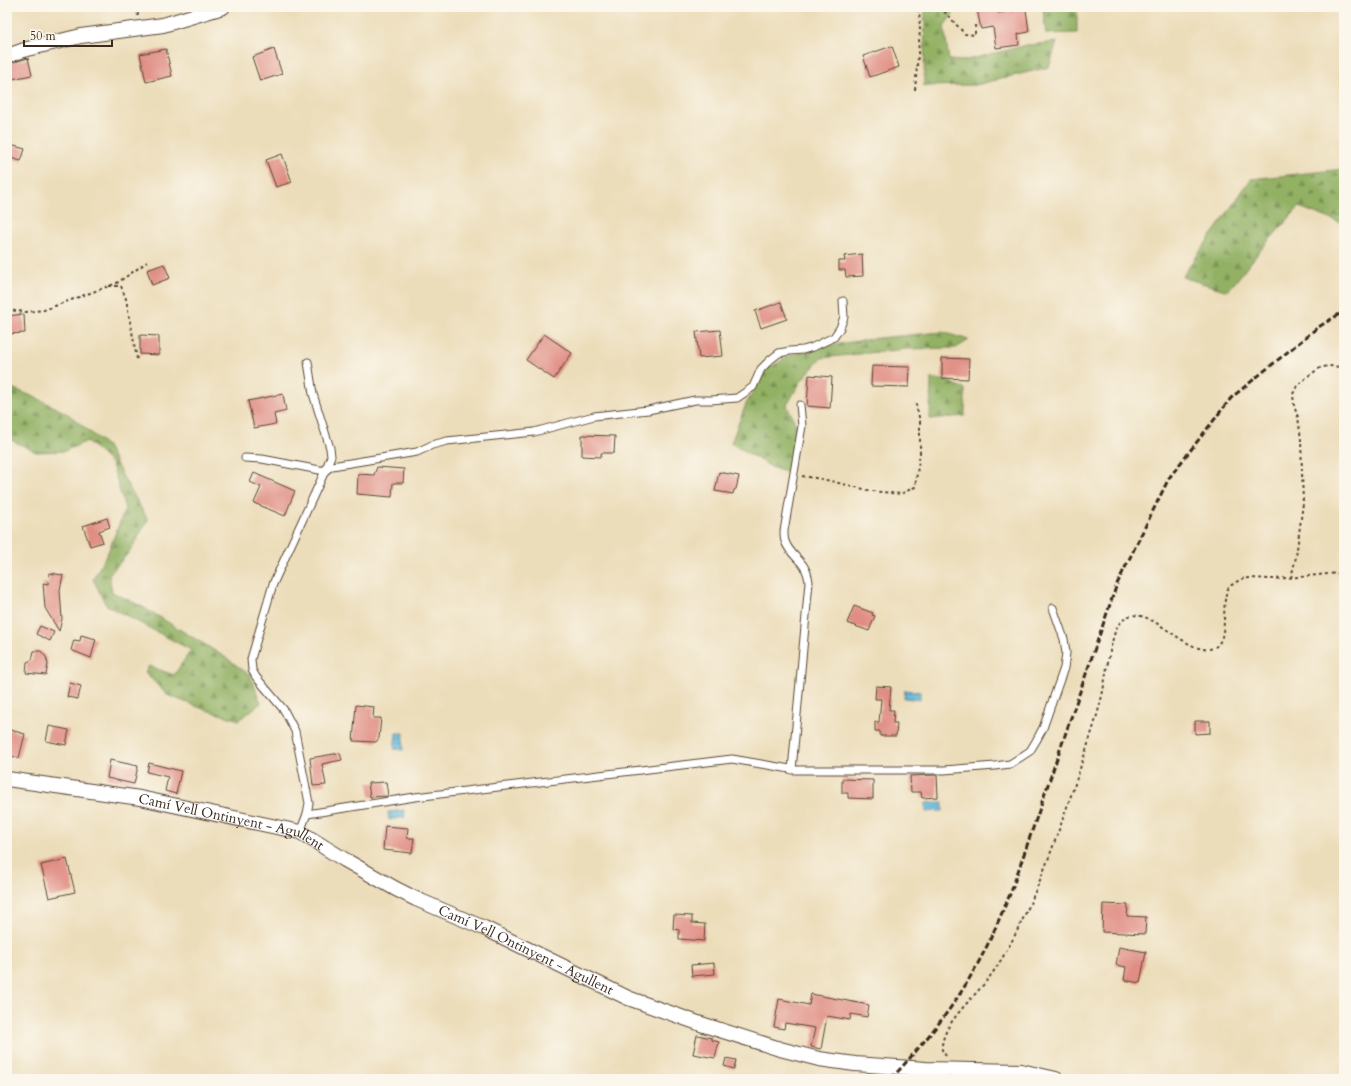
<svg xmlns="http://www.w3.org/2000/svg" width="1351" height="1086" font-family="Cardo,serif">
	<defs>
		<pattern id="forest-firs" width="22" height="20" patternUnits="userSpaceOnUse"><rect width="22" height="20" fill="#92b164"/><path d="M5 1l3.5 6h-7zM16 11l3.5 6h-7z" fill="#789052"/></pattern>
		<pattern id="water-rules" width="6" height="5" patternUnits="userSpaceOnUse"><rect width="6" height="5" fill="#5cb5d9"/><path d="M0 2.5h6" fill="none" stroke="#4d93af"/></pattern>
	</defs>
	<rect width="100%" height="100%" fill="#fbf7ec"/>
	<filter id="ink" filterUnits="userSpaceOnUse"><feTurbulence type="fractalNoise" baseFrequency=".025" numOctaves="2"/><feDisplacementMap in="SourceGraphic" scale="8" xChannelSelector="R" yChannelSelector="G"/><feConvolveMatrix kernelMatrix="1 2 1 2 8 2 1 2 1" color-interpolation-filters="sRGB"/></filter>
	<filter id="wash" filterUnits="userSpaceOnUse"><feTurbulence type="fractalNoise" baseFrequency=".012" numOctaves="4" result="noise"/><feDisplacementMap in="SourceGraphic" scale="16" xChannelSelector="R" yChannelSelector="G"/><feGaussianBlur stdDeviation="0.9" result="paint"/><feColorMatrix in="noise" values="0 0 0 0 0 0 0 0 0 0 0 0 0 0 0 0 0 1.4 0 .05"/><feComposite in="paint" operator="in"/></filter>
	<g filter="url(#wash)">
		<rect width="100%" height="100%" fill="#ecddba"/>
		<g fill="url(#forest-firs)" stroke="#666e41">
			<path d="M925 7H958L944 26 949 60 963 61 1027 45 1057 42 1049 67 976 85 924 86Z"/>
			<path d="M1041 7H1077V33L1046 34 1043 8Z"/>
			<path d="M1344 169V224L1299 207 1263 247 1228 291 1182 277 1251 179Z"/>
			<path d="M942 332 969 340 956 348 906 349 821 358 801 381 787 405 797 427 789 473 773 468 731 443 746 404 767 369 791 355 832 345 878 338Z"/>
			<path d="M931 378 947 381 965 389V416L930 419Z"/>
			<path d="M7 386 39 399 68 414 107 446 123 477 148 520 130 551 109 575 112 592 141 606 222 655 250 675 261 703 239 720 206 710 167 695 145 672 149 666 174 675 191 650 106 605 93 579 108 552 125 509 112 464 87 441 65 451 36 452 7 438Z"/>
		</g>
		<g fill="url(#water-rules)" stroke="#4c707c">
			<path d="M905 690 920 692V700L904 698Z"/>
			<path d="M396 733H404L403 750 394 749Z"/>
			<path d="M943 802V811L926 812V803Z"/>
			<path d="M404 810 405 817 389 820 388 812Z"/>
		</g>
		<g id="blocks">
			<g fill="#e08d83">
				<path d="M994 7 998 13 1026 9 1029 32 1018 34 1019 45 996 48 993 27 981 29 977 9Z"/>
				<path d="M892 46 899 67 870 77 863 56Z"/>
				<path d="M166 49 172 76 146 82 140 54Z"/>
				<path d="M274 49 282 74 260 81 252 57Z"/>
				<path d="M28 58 32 75 12 79 8 64Z"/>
				<path d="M7 144 25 149 21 161 7 157Z"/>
				<path d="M282 154 292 182 276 187 266 160Z"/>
				<path d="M862 254 863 276 846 277 845 270H839V261H845L844 256Z"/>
				<path d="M164 264 170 278 152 285 147 270Z"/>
				<path d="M781 302 787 319 761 328 755 311Z"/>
				<path d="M24 314 25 333 7 334V316Z"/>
				<path d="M720 330 723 356 699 358 696 332Z"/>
				<path d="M544 334 572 353 554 379 526 360Z"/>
				<path d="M140 335 159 336V355L140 354Z"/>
				<path d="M942 358 969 359 968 379 942 378Z"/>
				<path d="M872 366 910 367 909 387 871 386Z"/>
				<path d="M809 375 832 377 830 408 807 406Z"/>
				<path d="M283 394 286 411 274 414 276 424 254 428 248 401Z"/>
				<path d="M582 435 615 436 614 453H601V457L582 456Z"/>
				<path d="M377 467 404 469 403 483H393L392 497 357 494 358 474 374 475Z"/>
				<path d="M719 472 739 476 736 489 734 490 733 494 715 491Z"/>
				<path d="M254 473 295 491 285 516 254 503 261 487 250 482Z"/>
				<path d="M107 518 110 527 99 531 103 542 90 546 83 526Z"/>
				<path d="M49 573 63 575 60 590 62 619 59 631 45 608 43 583 48 584Z"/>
				<path d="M854 606 873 613 872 615 875 616 869 631 847 623Z"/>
				<path d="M40 626 54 632 50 641 36 634Z"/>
				<path d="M81 635 96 639 91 658 71 650 74 640 80 641Z"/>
				<path d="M34 651H41L46 657 48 664 46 675 26 673 27 662 32 660Z"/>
				<path d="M70 683 81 686 78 699 67 697Z"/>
				<path d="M876 686 891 687 889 710H894L893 723H897L896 736H880V731H875V722H879L881 699H875Z"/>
				<path d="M356 705 374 707 373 718H381L379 738 376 742 353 741Z"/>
				<path d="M1195 721H1210V733L1195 734Z"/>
				<path d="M49 726 69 730 66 745 46 741Z"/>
				<path d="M7 729 25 734 19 758 7 755Z"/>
				<path d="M340 753 342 760 322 764 326 785 313 786 310 758Z"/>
				<path d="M110 760 138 766 134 784 107 778Z"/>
				<path d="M149 763 181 771 176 794 165 791 168 777 147 772Z"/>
				<path d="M937 775 938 797 922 798 921 792H911L910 776Z"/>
				<path d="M842 779 873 780V799L848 798V793H842Z"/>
				<path d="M386 782 388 796 370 797 368 783Z"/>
				<path d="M385 826 408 828 407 838H414L412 853 383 850Z"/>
				<path d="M67 859 75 892 49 898 41 865Z"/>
				<path d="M1103 904 1128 905 1127 916 1146 917 1145 934 1102 932Z"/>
				<path d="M674 915 692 916V923L705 924 704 941 679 939V930L673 929Z"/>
				<path d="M1119 947 1146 952 1140 983 1124 980 1126 967 1116 965Z"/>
				<path d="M714 963 715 974 692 976 691 965Z"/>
				<path d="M811 994 869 1005 867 1017 851 1014 850 1020 827 1016 821 1049 811 1047 815 1028 785 1023 784 1029 774 1027 779 999 809 1005Z"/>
				<path d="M697 1035 712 1038V1040L719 1042 715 1058 693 1054Z"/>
				<path d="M726 1058 736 1060 734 1069 724 1066Z"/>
			</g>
		</g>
	</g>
	<g filter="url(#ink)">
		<use href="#blocks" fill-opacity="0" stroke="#564535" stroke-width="1"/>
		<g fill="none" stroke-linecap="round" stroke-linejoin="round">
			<g stroke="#564535" stroke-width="9">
				<g id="lane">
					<path d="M245 458 262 459 325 471 331 456 330 448 313 394 308 362"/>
					<path d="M792 770 809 582C806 558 791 559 785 541 784 538 784 534 784 531L802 426 800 405"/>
					<path d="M307 814 415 797 732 759 796 770H944L995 766 1010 764 1030 751 1036 741 1043 728 1064 668 1066 653 1064 639 1053 608"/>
					<path d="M300 832 307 814 309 803 295 731 284 710 256 677 252 670 251 659 273 584 325 471 332 466 417 452 432 445 447 441 534 432 594 416 648 410 695 400H711L737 398 753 387 761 369 770 360 779 353 790 351 803 350 813 347 834 337 840 328 844 317 843 301"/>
				</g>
			</g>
			<g stroke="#564535" stroke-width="16">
				<g id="street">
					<path d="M7 56 27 49 81 36 163 25 223 7"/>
					<path id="s1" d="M7 779 140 798 300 832 345 860 396 889 416 899 484 928 628 998 701 1024 780 1049 819 1059 855 1064 926 1069 1021 1071 1056 1079"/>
				</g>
			</g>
			<g stroke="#564535" stroke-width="2" stroke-dasharray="3 3" stroke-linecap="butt">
				<path d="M137 7 138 16"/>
				<path d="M940 7 965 34 975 35V25"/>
				<path d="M915 90 920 30 919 7"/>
				<path d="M109 286H121L126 299 137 359"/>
				<path d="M7 310 26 312 44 310 117 283 147 262"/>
				<path d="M802 476 822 479 872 491 901 494 915 487 920 453V421L915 401"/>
				<path d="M1291 578 1296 557 1303 503 1301 440 1298 417 1294 406 1293 394 1297 386 1308 376 1320 368 1328 366 1344 367"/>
				<path d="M946 1056 942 1050C940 1025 974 998 988 979 995 970 1001 960 1007 950 1037 896 1057 836 1077 778 1086 749 1097 720 1103 691 1106 676 1111 634 1119 624 1119 624 1124 620 1124 619 1147 600 1187 658 1213 648 1231 641 1219 602 1229 587 1231 585 1239 580 1242 579 1249 577 1264 579 1272 579 1296 578 1320 574 1344 573"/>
			</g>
			<use href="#lane" stroke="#fff" stroke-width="7"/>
			<use href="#street" stroke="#fff" stroke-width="14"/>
			<path stroke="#3b2a1e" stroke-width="3" stroke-dasharray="6 3" stroke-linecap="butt" d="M891 1079C921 1046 951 1012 973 972 988 947 999 919 1011 892L1117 584 1169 478 1231 398 1317 328 1344 311"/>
		</g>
	</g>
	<g text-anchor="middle" stroke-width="4" stroke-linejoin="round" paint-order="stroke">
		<g font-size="14" fill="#3b2a1e" stroke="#fbf7ec">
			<text dy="5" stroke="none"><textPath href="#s1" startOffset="229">Camí Vell Ontinyent - Agullent</textPath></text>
			<text dy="5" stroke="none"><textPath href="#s1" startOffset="553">Camí Vell Ontinyent - Agullent</textPath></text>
		</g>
	</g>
	<rect width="1351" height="1086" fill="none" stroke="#fbf7ec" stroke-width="24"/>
	<path d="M24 40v6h88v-6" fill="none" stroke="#3b2a1e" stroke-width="2"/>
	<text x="30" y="40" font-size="12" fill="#3b2a1e" stroke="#fbf7ec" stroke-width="3" paint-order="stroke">50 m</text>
</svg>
